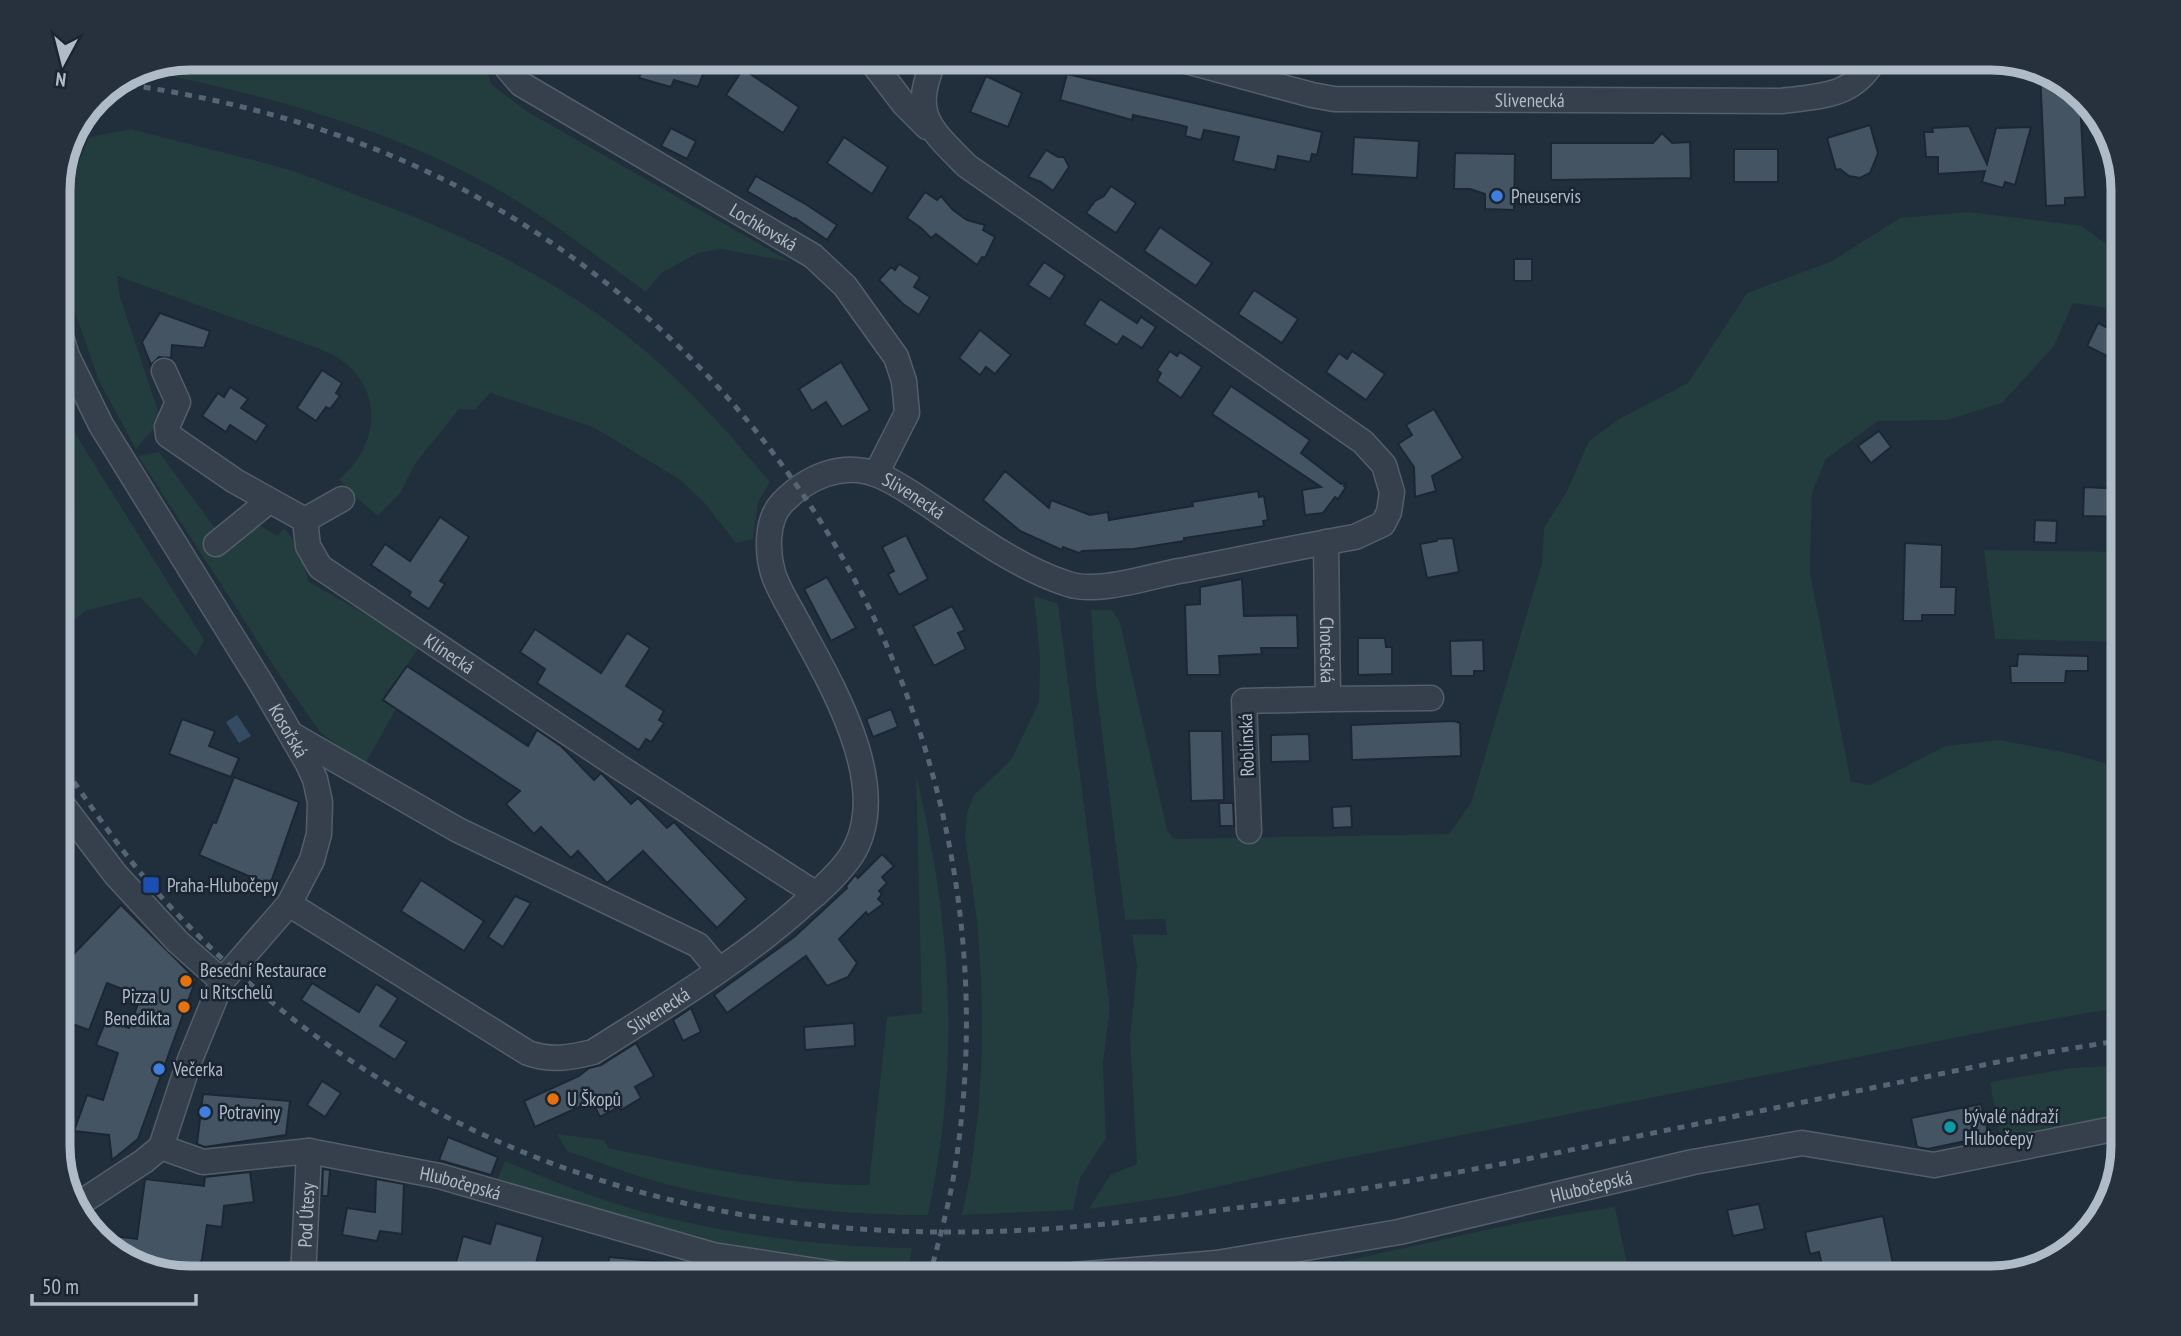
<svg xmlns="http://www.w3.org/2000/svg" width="2181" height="1336" font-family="'PT Sans Narrow',sans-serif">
	<rect width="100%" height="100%" fill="#212e3c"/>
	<g fill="#233c3d">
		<path d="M190 58H482L492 85 528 112 791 262 721 249 698 253 661 273 646 292C593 254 542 213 484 182 373 122 259 94 137 69Z"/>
		<path d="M131 129C184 143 237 155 290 170 311 177 333 186 354 194 455 230 559 278 642 348 689 388 730 434 770 482L758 503 753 539 736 543 703 501 679 479 593 427 490 393 475 410 459 409 415 464 400 493 378 516 357 498 339 479C377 448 385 395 344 362 337 356 327 353 320 349L117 276 120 297 161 420 136 449 99 381 69 295 64 221 71 182 89 137Z"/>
		<path d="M1969 212 2082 226 2123 256V310L2073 303 2054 346 2002 403 1947 420 1878 421 1826 459 1812 493 1810 573 1851 782 1870 785 1945 746 1999 740 2073 754 2114 766 2123 764V1007L2030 1023 1326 1162 1177 1196 1089 1209 1110 1175 1137 1164 1130 1038 1137 966 1132 934 1167 935 1165 919 1125 920 1096 685 1091 610H1112L1120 622 1167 830 1174 839 1449 834 1471 803 1542 563 1544 528 1567 491 1589 441 1619 419 1688 383 1747 293 1832 261 1900 218Z"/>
		<path d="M58 402 63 414 204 640 196 656 140 597 85 611 58 633Z"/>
		<path d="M159 452 226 543 252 521 278 536 284 528 298 546 309 582 420 645 384 700 396 709 364 766 320 732 275 668 138 456Z"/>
		<path d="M1984 550 2123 552V642L1995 639Z"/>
		<path d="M1034 596 1058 604 1110 1008 1103 1064 1106 1138 1080 1178 1073 1210 962 1215 970 1176 979 1104 982 1043 981 979 977 920 965 837 967 813 974 795 1011 760 1039 702 1040 659Z"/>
		<path d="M916 774C952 926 961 1061 928 1215 840 1215 743 1205 658 1182 628 1174 597 1161 567 1151L557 1134 604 1140 608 1148C693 1165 781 1186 869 1185L887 1017 922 1013Z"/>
		<path d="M2123 1065V1116L2000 1137 1990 1082 2072 1068Z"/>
		<path d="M505 1161C552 1181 601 1201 651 1214 733 1235 827 1247 912 1248L908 1271 719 1244 497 1180Z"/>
		<path d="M1615 1207 1630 1278H1254C1375 1259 1493 1223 1615 1207Z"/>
	</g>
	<path fill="#344b64" d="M237 715 251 736 239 743 226 722Z"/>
	<g fill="#445463" stroke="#1c2733" stroke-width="2">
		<path d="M646 58H709L698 87 674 80 671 87 639 78Z"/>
		<path d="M743 69 799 107 783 133 726 95Z"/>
		<path d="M2040 71 2058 76 2080 98 2085 197 2065 198V205L2046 206Z"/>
		<path d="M1067 74 1322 132 1317 155 1312 154 1310 162 1278 156 1275 170 1233 161 1239 137 1204 130 1201 140 1185 136 1187 127 1180 125 1133 115 1132 120 1060 100Z"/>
		<path d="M986 76 1022 93 1008 127 970 112Z"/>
		<path d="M1870 125 1878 153 1870 173 1860 178 1849 176 1840 169 1836 170 1827 138Z"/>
		<path d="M1969 126 1987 164 1996 128 2031 127 2015 185 2005 182 2003 188 1982 182 1985 171 1938 174V157H1926L1924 132H1933L1932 128Z"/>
		<path d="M671 128 696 141 687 159 661 146Z"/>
		<path d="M1662 133 1672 143 1690 142 1691 178 1551 180V143H1653Z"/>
		<path d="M844 137 888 167 872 194 827 163Z"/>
		<path d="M1354 137 1419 141 1417 178 1352 174Z"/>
		<rect x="1734" y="149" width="44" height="33"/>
		<path d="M1046 150 1058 157H1064L1069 167 1053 191 1041 182 1028 177Z"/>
		<path d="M1455 153 1515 154 1514 210 1485 209V194L1470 189H1454Z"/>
		<path d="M756 176 807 205 837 225 827 240 795 218 794 219 747 191Z"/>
		<path d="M1111 186 1136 203 1116 233 1086 213 1095 201 1104 196Z"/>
		<path d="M925 192 937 200 941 196 953 210 967 220 985 225 983 230 995 237 985 258 982 257 977 265 936 234 931 238 921 228 907 218Z"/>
		<path d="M1160 227 1212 263 1196 286 1144 251Z"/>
		<rect x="1514" y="259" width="18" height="22"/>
		<path d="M1044 262 1065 276 1050 299 1028 285Z"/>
		<path d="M899 264 920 277 914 287 930 297 919 315 903 304 879 280 891 267 895 270Z"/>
		<path d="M1254 290 1298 319 1282 343 1238 314Z"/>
		<path d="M1100 299 1137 323 1141 317 1156 327 1142 348 1123 336 1117 345 1084 324Z"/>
		<path d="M160 313 210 331 204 348 172 345 171 358 159 357 151 365 142 342Z"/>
		<path d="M2098 323 2122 335 2111 358 2087 346Z"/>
		<path d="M980 330 1011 355 995 374 986 367 980 375 959 358Z"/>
		<path d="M1170 351 1177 356 1180 352 1202 367 1181 398 1157 381 1161 373 1157 370Z"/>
		<path d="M1352 351 1385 374 1366 400 1326 372 1339 353 1347 359Z"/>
		<path d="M841 362 870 410 842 427 826 402 812 411 799 389Z"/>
		<path d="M322 370 342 383 336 393 340 396 330 409 326 407 316 421 297 408Z"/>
		<path d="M1231 386 1310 440 1301 453 1341 484 1346 483 1344 486 1346 487 1338 499 1335 497 1323 513 1305 515 1302 490 1321 487 1212 414Z"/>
		<path d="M230 387 248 399 241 408 267 425 256 442 230 425 226 432 202 416 218 393 224 397Z"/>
		<path d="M1434 409 1463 458 1432 476 1436 491 1415 497 1414 467 1398 444 1412 435 1406 425Z"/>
		<path d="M1879 431 1891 447 1871 463 1858 446Z"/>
		<path d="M1005 471 1049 508 1051 500 1090 515 1108 512 1109 520 1193 506 1192 502 1258 491 1259 497 1264 496 1268 520 1263 521 1264 526 1184 538V541L1134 549 1082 551 1079 553 1063 547 1062 550 1020 531 983 500Z"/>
		<path d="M2084 487 2123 489V517L2083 516Z"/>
		<path d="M440 517 469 537 440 581 445 584 429 609 409 596 411 592 371 565 385 544 410 561Z"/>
		<path d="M2035 520 2057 521 2056 543 2034 542Z"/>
		<path d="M906 535 928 579 899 595 888 574 894 571 882 547Z"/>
		<path d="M1453 538 1459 572 1427 578 1420 544 1437 541V539Z"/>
		<path d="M1905 543 1942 545 1941 587H1956L1955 615H1922V621H1903Z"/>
		<path d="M827 577 856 628 831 641 804 589Z"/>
		<path d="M1242 579 1244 616 1297 615 1298 648H1261L1262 654 1219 656 1220 675H1187L1185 605 1200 604V587Z"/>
		<path d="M952 606 965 630 958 633 966 649 934 666 913 626Z"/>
		<path d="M535 629 601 673 627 633 650 648 626 686 664 711 659 720 664 723 651 742 646 739 639 750 537 683 545 669 520 652Z"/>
		<path d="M1358 638H1385L1386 647H1392V674L1358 675Z"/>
		<path d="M1483 640 1484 671H1474V676H1451L1450 641Z"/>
		<path d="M2018 654 2088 656V671H2066L2065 683H2011L2010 666H2017Z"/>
		<path d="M407 666 528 746 537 730 562 747 594 780 601 773 631 804 638 798 667 828 674 822 747 899 717 928 643 851 607 883 578 851 571 858 541 827 534 834 506 804 520 791 383 700Z"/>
		<path d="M891 709 898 727 873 737 866 719Z"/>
		<path d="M182 719 215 731 209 746 239 758 231 777 169 754Z"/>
		<path d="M1454 721 1460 723 1461 756 1352 760 1351 725Z"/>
		<path d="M1189 731H1222L1224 800 1191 801Z"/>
		<path d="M1309 734 1310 761 1271 762V735Z"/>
		<path d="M234 777 299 802 270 885 199 855 213 822 216 823Z"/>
		<path d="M1219 803H1233L1234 826H1220Z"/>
		<path d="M1351 806 1352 827 1333 828 1332 807Z"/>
		<path d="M882 854 894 866 882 877 887 883 879 891 882 894 878 899 883 904 868 915 866 912 839 939 857 963 848 977 827 986 806 956 727 1013 714 995 794 937 847 888 846 886 855 875 858 878Z"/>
		<path d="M421 880 484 921 464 951 401 911Z"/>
		<path d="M515 896 531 903 503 947 488 937Z"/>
		<path d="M121 905 196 979 138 1139 112 1160 109 1135 74 1131 87 1095 103 1100 118 1053 96 1045 106 1020 129 1028 141 996 107 983 89 1030 58 1019V1000L69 970 61 967Z"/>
		<path d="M312 983 359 1012 376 984 398 998 380 1026 407 1042 395 1060 301 1000Z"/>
		<path d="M691 1008 701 1032 683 1041 673 1020Z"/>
		<path d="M854 1023 855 1046 805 1050 804 1027Z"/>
		<path d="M636 1043 654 1076 635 1087 641 1098 621 1110 619 1107 600 1117 592 1101 535 1127 524 1101 579 1076 589 1068 601 1065Z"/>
		<path d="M322 1081 341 1093 325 1117 307 1105Z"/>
		<path d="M203 1094 290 1101 286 1135 205 1147 197 1144Z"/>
		<path d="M1981 1104 1989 1136 1928 1149 1917 1147 1911 1118Z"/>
		<path d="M448 1137 498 1157 491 1175 439 1160Z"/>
		<path d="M323 1169 330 1170 328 1196H322Z"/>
		<path d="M250 1172 254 1202 224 1206 222 1227 207 1225 202 1260 195 1268 137 1264 123 1260 96 1234 137 1239 145 1179 204 1186 205 1177Z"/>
		<path d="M376 1179 404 1184 402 1234 380 1231 377 1241 342 1235 347 1208 375 1212Z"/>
		<path d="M1759 1204 1765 1229 1733 1236 1727 1210Z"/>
		<path d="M1883 1216 1896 1278H1825L1819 1252 1810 1254 1805 1232Z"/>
		<path d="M496 1223 543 1237 532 1278H452L463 1236 490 1244Z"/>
		<path d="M609 1257 696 1265 698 1266 697 1278H607Z"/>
	</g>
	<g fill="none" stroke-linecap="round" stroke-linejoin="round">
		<g stroke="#535e6a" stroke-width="27">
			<g id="minor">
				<path id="s1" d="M504 58 508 69 521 84 813 256 845 286 896 357 904 381 907 413 876 474"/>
				<path d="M869 58 904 104 927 127"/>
				<path id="s2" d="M1175 58 1312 95 1334 99 1781 101C1821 96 1854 97 1875 58"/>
				<path id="s3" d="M58 327 67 356 101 425 264 688 307 762 315 779 320 802 319 834 312 860 289 904 222 981 189 1062 161 1147"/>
				<path d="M164 371 178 402 167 427 168 435 235 481 305 520"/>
				<path id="s4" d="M305 520 308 546 320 567 616 765 816 894"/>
				<path d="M305 520 342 499"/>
				<path id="s5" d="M1326 542 1328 699 1431 698"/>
				<path d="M216 544 269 501"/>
				<path d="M294 736 458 830 698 945 719 970"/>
				<path d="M58 799 116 875 178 942 222 981"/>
				<path d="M1249 831 1244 701 1328 699"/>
				<path id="s6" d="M289 904 528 1053C551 1061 569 1058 593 1052 662 1008 733 966 795 912 814 895 836 878 851 856 895 788 830 682 797 621 789 606 778 589 773 573 767 552 766 520 782 503 807 477 842 461 878 475 898 483 917 497 935 509 977 537 1019 568 1068 584 1097 594 1148 577 1179 571 1238 560 1296 547 1355 537L1383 524 1389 512 1392 492 1384 465 1363 442 967 166C927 126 911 114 935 58"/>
				<path id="s7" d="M161 1147 203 1162 309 1151 439 1176 713 1255 862 1278"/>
				<path d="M74 1207 144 1161 161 1147"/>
				<path id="s8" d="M303 1278 309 1151"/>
				<path id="s9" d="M1058 1278 1074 1275 1217 1263 1399 1232 1693 1162 1802 1143 1934 1165 2123 1127"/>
			</g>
		</g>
		<use href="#minor" stroke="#35404c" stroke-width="24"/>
		<g stroke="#566574" stroke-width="5" stroke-dasharray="7 7" stroke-linecap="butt">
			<path d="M116 83C241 100 367 136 477 197 824 389 1019 780 954 1174 948 1209 938 1244 929 1278"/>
			<path d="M58 759C89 803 119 849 155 890 365 1125 645 1234 957 1232 1040 1232 1124 1223 1206 1212 1314 1198 1420 1180 1527 1159 1697 1124 1867 1089 2037 1054L2123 1040"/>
		</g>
	</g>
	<g fill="#3f7fe0" stroke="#1a2531" stroke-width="2.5">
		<circle cx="1497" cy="196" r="7"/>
		<circle cx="159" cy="1069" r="7"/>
		<circle cx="205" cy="1112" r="7"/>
	</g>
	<rect fill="#1a4fb4" stroke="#1a2531" stroke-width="2.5" x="142" y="876" width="18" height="18" rx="3.5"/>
	<g fill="#e8710a" stroke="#1a2531" stroke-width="2.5">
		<circle cx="186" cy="981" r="7"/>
		<circle cx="184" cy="1007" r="7"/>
		<circle cx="553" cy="1099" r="7"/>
	</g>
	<circle fill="#0f9aa8" stroke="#1a2531" stroke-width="2.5" cx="1950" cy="1127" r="7"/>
	<g text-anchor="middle" stroke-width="5" stroke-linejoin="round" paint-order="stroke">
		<g font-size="19" fill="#b0bbc8" stroke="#1a2531">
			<text dy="7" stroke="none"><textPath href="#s2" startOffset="360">Slivenecká</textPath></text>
			<text dy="7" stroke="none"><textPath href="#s1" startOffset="313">Lochkovská</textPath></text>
			<text dy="7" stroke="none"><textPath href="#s6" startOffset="1200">Slivenecká</textPath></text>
			<text dy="7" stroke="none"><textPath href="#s5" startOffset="108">Chotečská</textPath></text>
			<text dy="7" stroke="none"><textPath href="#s4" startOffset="206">Klínecká</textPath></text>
			<text dy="7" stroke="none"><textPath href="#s3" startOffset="466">Kosořská</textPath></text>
			<text transform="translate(1246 745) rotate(-92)" y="7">Roblínská</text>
			<text dy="7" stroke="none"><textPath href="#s6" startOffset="425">Slivenecká</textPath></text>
			<text dy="7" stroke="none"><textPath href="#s7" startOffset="306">Hlubočepská</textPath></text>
			<text dy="7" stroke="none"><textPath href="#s9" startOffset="542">Hlubočepská</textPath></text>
			<text dy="7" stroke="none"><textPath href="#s8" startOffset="63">Pod Útesy</textPath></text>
		</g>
		<g font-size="19" fill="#b0bbc8" stroke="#1a2531" text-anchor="start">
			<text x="1511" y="203">Pneuservis</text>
			<text x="167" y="892">Praha-Hlubočepy</text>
			<text x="200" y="977">Besední Restaurace<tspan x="200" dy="22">u Ritschelů</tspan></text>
			<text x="170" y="1003" text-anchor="end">Pizza U<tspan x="170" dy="22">Benedikta</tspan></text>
			<text x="173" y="1076">Večerka</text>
			<text x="567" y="1106">U Škopů</text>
			<text x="219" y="1119">Potraviny</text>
			<text x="1964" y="1123">bývalé nádraží<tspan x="1964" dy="22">Hlubočepy</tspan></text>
		</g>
	</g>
	<path d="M0 0H2181V1336H0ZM190 70H1991A120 120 0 0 1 2111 190V1146A120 120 0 0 1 1991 1266H190A120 120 0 0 1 70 1146V190A120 120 0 0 1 190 70Z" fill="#26313d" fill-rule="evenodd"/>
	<path fill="none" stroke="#b0bbc8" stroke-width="9" d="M190 70H1991A120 120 0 0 1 2111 190V1146A120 120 0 0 1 1991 1266H190A120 120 0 0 1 70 1146V190A120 120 0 0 1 190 70Z"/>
	<g transform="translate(63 63) rotate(187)" stroke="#1a2531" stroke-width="5" paint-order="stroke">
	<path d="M0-5L12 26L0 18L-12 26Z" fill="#b0bbc8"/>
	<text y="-10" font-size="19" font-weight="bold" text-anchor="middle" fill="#b0bbc8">N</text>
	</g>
	<path d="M32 1294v10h164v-10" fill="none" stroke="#b0bbc8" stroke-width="3.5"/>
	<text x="42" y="1294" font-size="21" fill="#b0bbc8" stroke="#1a2531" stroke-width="5" paint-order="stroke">50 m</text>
</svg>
